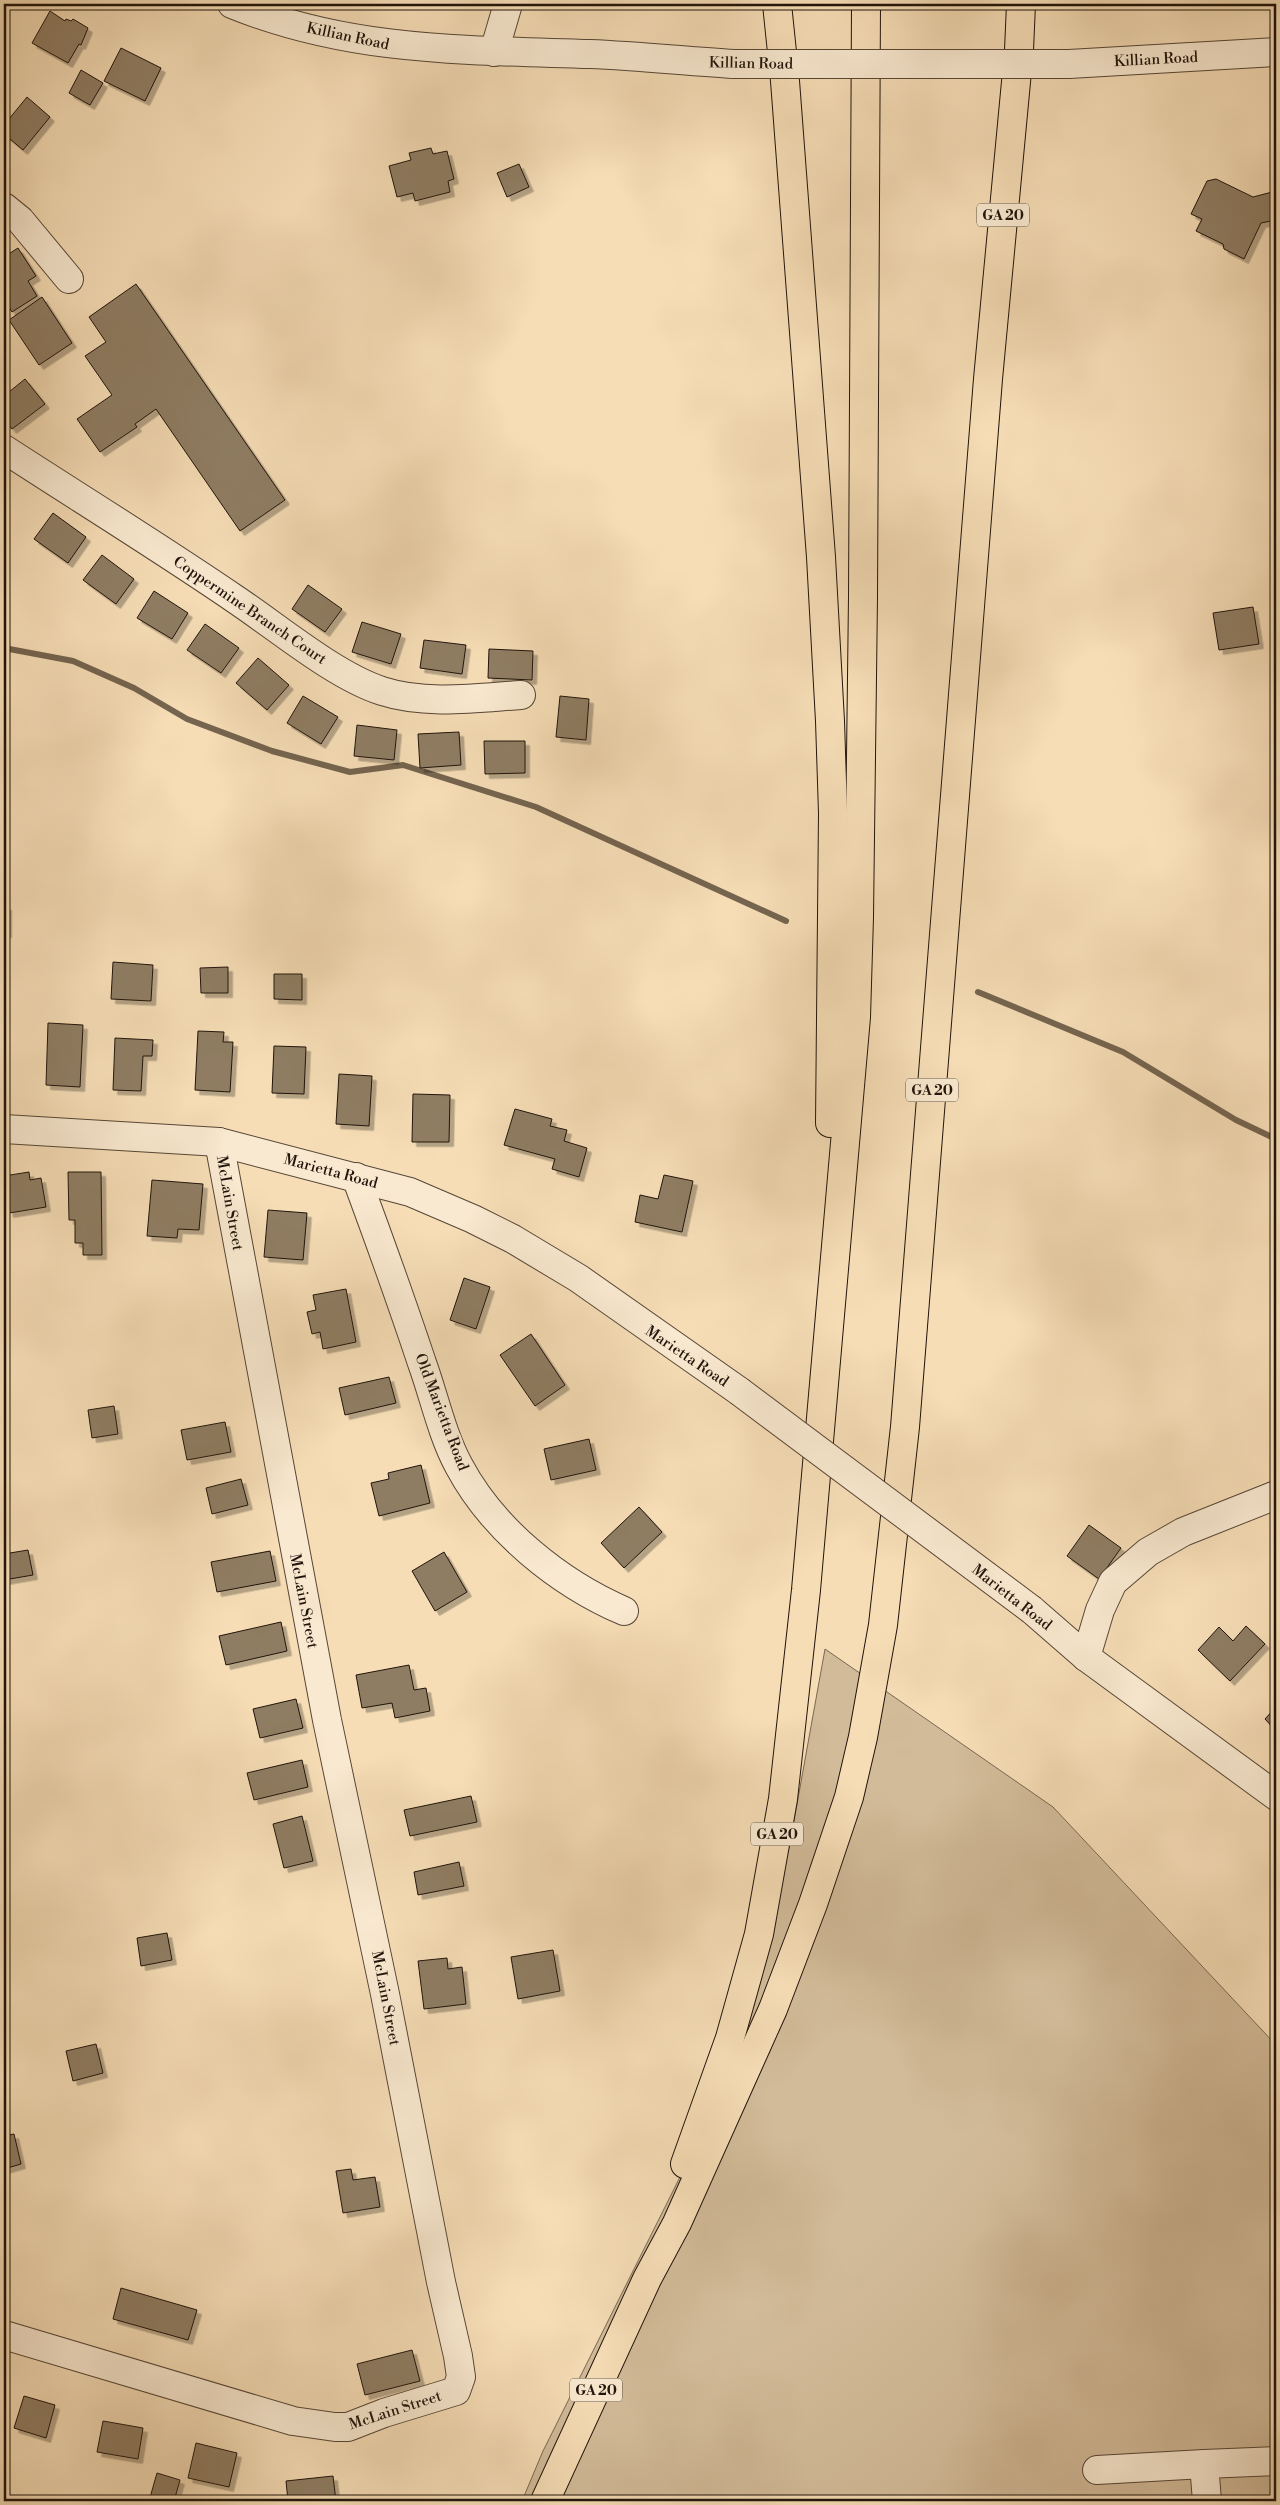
<svg xmlns="http://www.w3.org/2000/svg" width="1280" height="2505" font-family="'Libre Bodoni',serif">
	<defs>
		<filter id="shadow"><feDropShadow dx="4.5" dy="4.5" stdDeviation="0" flood-color="#0004"/></filter>
	</defs>
	<rect width="100%" height="100%" fill="#f6ddb6"/>
	<filter id="stains"><feTurbulence type="fractalNoise" baseFrequency=".004" numOctaves="4"/><feColorMatrix values="0 0 0 0 .2 0 0 0 0 .09 0 0 0 0 .02 0 0 0 .5 -.17"/></filter>
	<radialGradient id="worn" r=".72"><stop offset=".6" stop-color="#630" stop-opacity="0"/><stop offset="1" stop-color="#630" stop-opacity=".3"/></radialGradient>
	<path fill="#d2bb99" stroke="#796852" d="M825 1649 1053 1807 1276 2045V2501H522L543 2451 737 2063 790 1843Z"/>
	<g fill="none" stroke-linecap="round" stroke-linejoin="round">
		<g stroke="#75644f" stroke-width="6">
			<path d="M4 648 73 661 134 688 187 719 272 751 350 772 403 765 536 807 786 921"/>
			<path d="M978 992 1123 1052 1236 1120 1276 1139"/>
		</g>
	</g>
	<g fill="#8f7d64" stroke="#20140b" filter="url(#shadow)">
		<path d="M50 11 65 21 66 19 71 21 73 19 88 28 81 45 79 44 68 63 32 43Z"/>
		<path d="M121 48 161 68 145 101 104 81Z"/>
		<path d="M81 70 103 83 90 105 69 93Z"/>
		<path d="M27 97 50 117 23 150 4 134V125Z"/>
		<path d="M431 148 433 154 447 151 454 179 448 181 450 192 415 201 413 193 397 197 389 166 411 160 409 153Z"/>
		<path d="M519 164 529 187 507 197 497 173Z"/>
		<path d="M1216 179 1253 197 1276 191V220L1261 223 1244 259 1224 249 1223 244 1196 231 1202 219 1191 214 1207 181Z"/>
		<path d="M18 248 36 276 28 281 37 296 12 312 4 299V257Z"/>
		<path d="M136 284 285 500 240 531 156 409 135 424 137 427 100 452 77 419 112 395 85 356 106 342 89 317Z"/>
		<path d="M42 297 72 343 39 365 9 320Z"/>
		<path d="M25 379 45 404 12 429 4 419V396Z"/>
		<path d="M53 513 86 537 68 563 34 539Z"/>
		<path d="M102 555 134 579 116 604 83 580Z"/>
		<path d="M308 585 342 609 325 632 292 609Z"/>
		<path d="M154 591 188 613 172 639 137 618Z"/>
		<path d="M1253 607 1259 644 1219 650 1213 613Z"/>
		<path d="M362 622 401 634 391 664 352 652Z"/>
		<path d="M205 624 239 648 221 673 187 650Z"/>
		<path d="M424 640 466 645 462 674 420 668Z"/>
		<path d="M489 649 533 651 532 680 488 678Z"/>
		<path d="M258 658 289 685 267 710 236 683Z"/>
		<path d="M303 696 338 717 321 744 287 723Z"/>
		<path d="M560 696 589 699 586 740 556 737Z"/>
		<path d="M357 725 397 730 394 760 354 756Z"/>
		<path d="M459 732 461 765 420 768 418 734Z"/>
		<path d="M484 741H525V773L485 774Z"/>
		<rect x="4" y="906" width="3" height="27"/>
		<path d="M113 962 153 965 151 1001 111 999Z"/>
		<path d="M228 967V993H201L200 968Z"/>
		<path d="M274 974H302V1000L274 999Z"/>
		<path d="M48 1023 83 1025 80 1087 46 1085Z"/>
		<path d="M198 1031 224 1032 223 1042H233L230 1092 195 1090Z"/>
		<path d="M115 1038 153 1040 152 1056H143L141 1091 113 1090Z"/>
		<path d="M274 1046 306 1047 304 1094 272 1093Z"/>
		<path d="M339 1074 372 1076 369 1126 336 1124Z"/>
		<path d="M413 1094 450 1095 449 1142H412Z"/>
		<path d="M515 1109 552 1119 550 1126 567 1130 564 1141 587 1148 579 1177 552 1169 555 1159 504 1145Z"/>
		<path d="M29 1172 30 1180 41 1178 46 1207 9 1213 4 1176Z"/>
		<path d="M68 1172H101L102 1255H83V1243H75V1220H69Z"/>
		<path d="M664 1175 693 1181 682 1232 635 1222 640 1195 658 1199Z"/>
		<path d="M152 1180 203 1184 199 1230 178 1229 177 1238 147 1236Z"/>
		<path d="M268 1210 307 1213 303 1260 264 1257Z"/>
		<path d="M464 1278 490 1287 476 1329 450 1320Z"/>
		<path d="M346 1289 356 1342 323 1349 320 1332 312 1334 307 1312 316 1310 313 1295Z"/>
		<path d="M531 1334 565 1385 535 1406 500 1355Z"/>
		<path d="M389 1377 396 1403 345 1415 339 1388Z"/>
		<path d="M114 1406 118 1434 92 1438 88 1410Z"/>
		<path d="M225 1422 231 1452 187 1460 181 1430Z"/>
		<path d="M589 1439 596 1470 551 1480 544 1449Z"/>
		<path d="M421 1465 430 1503 379 1516 371 1483 389 1479 388 1473Z"/>
		<path d="M241 1479 248 1505 212 1514 206 1488Z"/>
		<path d="M639 1507 662 1532 624 1568 601 1543Z"/>
		<path d="M1089 1525 1121 1548 1099 1579 1067 1556Z"/>
		<path d="M28 1550 33 1575 4 1580V1554Z"/>
		<path d="M270 1551 276 1581 217 1592 211 1562Z"/>
		<path d="M444 1552 467 1592 435 1611 412 1571Z"/>
		<path d="M281 1622 287 1651 226 1665 219 1636Z"/>
		<path d="M1246 1626 1265 1644 1230 1681 1198 1650 1219 1627 1233 1641Z"/>
		<path d="M409 1665 414 1690 426 1688 430 1711 395 1718 392 1703 362 1708 356 1675Z"/>
		<path d="M296 1699 303 1728 260 1738 253 1709Z"/>
		<path d="M1275 1708 1276 1709V1731L1265 1719Z"/>
		<path d="M302 1760 308 1787 254 1800 247 1773Z"/>
		<path d="M471 1796 477 1822 410 1836 404 1810Z"/>
		<path d="M302 1816 313 1861 284 1868 273 1824Z"/>
		<path d="M459 1862 464 1886 418 1895 414 1872Z"/>
		<path d="M167 1933 172 1960 141 1966 137 1938Z"/>
		<path d="M553 1950 560 1991 518 1999 511 1957Z"/>
		<path d="M447 1958 448 1969 462 1967 466 2004 424 2009 418 1961Z"/>
		<path d="M96 2044 103 2073 73 2081 66 2051Z"/>
		<path d="M14 2134 21 2164 4 2169V2136Z"/>
		<path d="M351 2169 353 2180 375 2177 380 2207 343 2213 336 2171Z"/>
		<path d="M121 2288 197 2310 188 2340 113 2319Z"/>
		<path d="M412 2350 420 2381 365 2395 357 2364Z"/>
		<path d="M24 2396 55 2405 46 2438 14 2428Z"/>
		<path d="M103 2421 143 2428 138 2459 97 2452Z"/>
		<path d="M196 2443 237 2453 229 2487 188 2478Z"/>
		<path d="M157 2473 180 2480 174 2501H149Z"/>
		<path d="M333 2476 336 2501H288L286 2481Z"/>
	</g>
	<g fill="none" stroke-linecap="round" stroke-linejoin="round">
		<g stroke="#564636" stroke-width="30">
			<g id="minor">
				<path d="M232 4C350 52 465 50 590 54 638 56 686 61 734 64"/>
				<path d="M494 52 508 4"/>
				<path d="M1069 64 1276 52"/>
				<path d="M4 207 20 220 69 279"/>
				<path d="M4 449C81 499 159 547 235 599 277 627 335 676 382 691 425 705 476 698 521 695"/>
				<path d="M4 1129 219 1142 410 1192 473 1219 513 1239 578 1278 739 1391"/>
				<path d="M356 1177C379 1239 401 1300 422 1363 434 1396 442 1435 459 1466 493 1530 559 1583 624 1611"/>
				<path d="M1032 1610 1086 1657 1276 1796"/>
				<path d="M1086 1657 1100 1610 1113 1582 1148 1552 1183 1532 1276 1495"/>
				<path d="M4 2335 293 2421 335 2427H348L384 2413 456 2391 461 2377 458 2356 441 2282 385 1994 327 1720 219 1142"/>
				<path d="M1097 2470 1204 2464"/>
				<path d="M1207 2501 1204 2464 1276 2461"/>
			</g>
		</g>
		<g stroke="#20140b" stroke-width="30">
			<g id="highway">
				<path d="M777 4 785 81 821 557 830 721 833 813 830 1123"/>
				<path d="M685 2164 730 2038 759 1934 783 1799 806 1590 856 1017 859 917 863 597 866 4"/>
				<path d="M545 2501 647 2279 677 2223 773 2009 813 1904 849 1797 863 1737 883 1625 905 1427 988 379 1019 50 1021 4"/>
			</g>
		</g>
		<use href="#minor" stroke="#f9e9d0" stroke-width="28"/>
		<use href="#highway" stroke="#f6ddb6" stroke-width="28"/>
		<g stroke="#564636" stroke-width="30" stroke-linecap="butt">
			<g id="minor-bridge">
				<path d="M734 64H1069"/>
				<path d="M739 1391 1032 1610"/>
			</g>
		</g>
		<use href="#minor-bridge" stroke="#f9e9d0" stroke-width="28"/>
	</g>
	<g text-anchor="middle" stroke-width="5" stroke-linejoin="round" paint-order="stroke">
		<g fill="#f9e9d0" stroke="#615446" stroke-width="1">
			<rect x="977" y="203.5" width="52" height="23" rx="4"/>
			<rect x="906" y="1078.5" width="52" height="23" rx="4"/>
			<rect x="751" y="1822.5" width="52" height="23" rx="4"/>
			<rect x="570" y="2378.5" width="52" height="23" rx="4"/>
		</g>
		<g font-size="14" font-weight="bold" fill="#20140b">
			<text x="1003" y="220">GA 20</text>
			<text x="932" y="1095">GA 20</text>
			<text x="777" y="1839">GA 20</text>
			<text x="596" y="2395">GA 20</text>
		</g>
		<g font-size="15" fill="#20140b" stroke="#f9e9d0">
			<text transform="translate(348 36) rotate(12)" y="5">Killian Road</text>
			<text transform="translate(1156 59) rotate(-3)" y="5">Killian Road</text>
			<text transform="translate(751 63) rotate(1)" y="5">Killian Road</text>
			<text transform="translate(250 610) rotate(34)" y="5">Coppermine Branch Court</text>
			<text transform="translate(331 1171) rotate(15)" y="5">Marietta Road</text>
			<text transform="translate(230 1203) rotate(80)" y="5">McLain Street</text>
			<text transform="translate(687 1356) rotate(34)" y="5">Marietta Road</text>
			<text transform="translate(442 1412) rotate(69)" y="5">Old Marietta Road</text>
			<text transform="translate(1012 1597) rotate(38)" y="5">Marietta Road</text>
			<text transform="translate(304 1601) rotate(79)" y="5">McLain Street</text>
			<text transform="translate(386 1998) rotate(79)" y="5">McLain Street</text>
			<text transform="translate(395 2410) rotate(-18)" y="5">McLain Street</text>
		</g>
	</g>
	<rect width="1280" height="2505" fill="none" stroke="#f6ddb6" stroke-width="20"/>
	<rect x="5" y="5" width="1270" height="2495" fill="none" stroke="#20140b" stroke-width="2.5"/>
	<rect x="10" y="10" width="1260" height="2485" fill="none" stroke="#20140b"/>
	<rect width="100%" height="100%" filter="url(#stains)"/>
	<rect width="100%" height="100%" fill="url(#worn)"/>
</svg>
